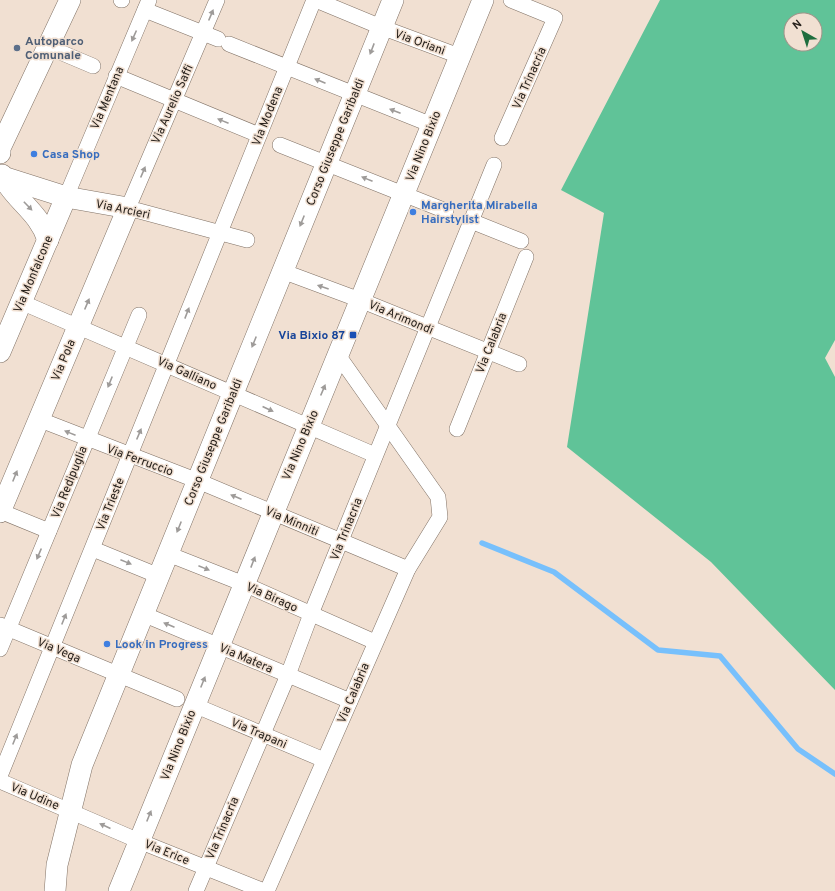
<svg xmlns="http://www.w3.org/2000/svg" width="835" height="891" font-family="Overpass,sans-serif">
	<rect width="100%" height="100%" fill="#f1e0d2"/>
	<path fill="#60c398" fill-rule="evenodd" d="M660 0H835V340L825 358 835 377V690L711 562 567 447 604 213 561 190ZM791 20H815V44H791Z"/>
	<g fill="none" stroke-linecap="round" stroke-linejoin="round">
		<path stroke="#77c0fc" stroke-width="5.5" d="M482 543 554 572 658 650 720 656 798 749 835 774"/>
		<g stroke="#817266" stroke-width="16">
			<g id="street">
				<path d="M121 0H122"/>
				<path d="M217 0 128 208 247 240"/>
				<path d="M316 0 381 27 459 56"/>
				<path d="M145 10 218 39"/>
				<path d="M229 44 432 125"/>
				<path d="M48 47 93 66"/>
				<path d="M116 76 259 135"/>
				<path d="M502 138 555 18 511 0"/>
				<path d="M280 145 446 211"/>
				<path d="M66 197 149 0"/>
				<path d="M471 221 521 241"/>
				<path d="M282 271 360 300 519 364"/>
				<path d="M21 302 375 455"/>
				<path d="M38 419 198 481 408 569"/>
				<path d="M457 429 526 257"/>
				<path d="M0 511 49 531"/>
				<path d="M93 549 159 576"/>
				<path d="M168 554 244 584 375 642"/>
				<path d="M143 614 350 701"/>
				<path d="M0 625 177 699"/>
				<path d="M0 649 139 315"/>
				<path d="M194 705 324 760"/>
				<path d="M0 776 314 0"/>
				<path d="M0 781 139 841 264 891"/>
				<path d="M196 891 288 675 311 614 494 165"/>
				<path d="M267 891 408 569 440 517 438 497 338 355"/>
			</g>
		</g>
		<g stroke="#817266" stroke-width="22">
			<g id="secondary">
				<path d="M0 153V148L70 0"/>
				<path d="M2 175C14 200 39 211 48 240"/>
				<path d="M0 352 66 197"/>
				<path d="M0 512 128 208 66 197 3 177"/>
				<path d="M55 891 57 865 82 765 393 0"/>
				<path d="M119 891 483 0"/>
			</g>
		</g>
		<use href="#street" stroke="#fff" stroke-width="15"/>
		<use href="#secondary" stroke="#fff" stroke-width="21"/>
	</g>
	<defs><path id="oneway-solid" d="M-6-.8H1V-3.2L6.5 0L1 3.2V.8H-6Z"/></defs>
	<g fill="#9e9b99">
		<use href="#oneway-solid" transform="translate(211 15) rotate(-67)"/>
		<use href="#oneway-solid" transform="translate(134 36) rotate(114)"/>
		<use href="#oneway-solid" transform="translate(372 49) rotate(111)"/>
		<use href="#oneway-solid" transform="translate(320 81) rotate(-157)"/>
		<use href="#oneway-solid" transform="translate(395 111) rotate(-159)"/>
		<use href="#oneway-solid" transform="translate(223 121) rotate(-158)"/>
		<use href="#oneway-solid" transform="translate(143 172) rotate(-67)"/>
		<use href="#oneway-solid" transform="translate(367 179) rotate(-158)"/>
		<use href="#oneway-solid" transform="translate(28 206) rotate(46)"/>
		<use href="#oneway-solid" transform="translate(302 221) rotate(112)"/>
		<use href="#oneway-solid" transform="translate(323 287) rotate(-161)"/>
		<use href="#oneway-solid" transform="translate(87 304) rotate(-67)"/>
		<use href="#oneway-solid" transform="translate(187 313) rotate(-69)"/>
		<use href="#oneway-solid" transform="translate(254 342) rotate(112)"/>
		<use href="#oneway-solid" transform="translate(110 382) rotate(112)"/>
		<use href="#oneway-solid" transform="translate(323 390) rotate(-67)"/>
		<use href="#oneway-solid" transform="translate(268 409) rotate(25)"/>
		<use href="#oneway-solid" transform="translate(70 433) rotate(-158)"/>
		<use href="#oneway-solid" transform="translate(139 434) rotate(-67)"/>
		<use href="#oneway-solid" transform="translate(15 476) rotate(-68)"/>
		<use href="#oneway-solid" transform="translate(236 497) rotate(-157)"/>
		<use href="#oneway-solid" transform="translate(179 527) rotate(112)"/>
		<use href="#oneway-solid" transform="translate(39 554) rotate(113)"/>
		<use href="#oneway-solid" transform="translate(126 562) rotate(22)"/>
		<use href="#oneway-solid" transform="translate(253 562) rotate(-69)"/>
		<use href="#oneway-solid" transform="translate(204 568) rotate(22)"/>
		<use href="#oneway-solid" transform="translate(64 619) rotate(-68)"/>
		<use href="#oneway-solid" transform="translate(169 625) rotate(-157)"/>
		<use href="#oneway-solid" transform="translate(203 682) rotate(-68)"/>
		<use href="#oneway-solid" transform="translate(15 739) rotate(-68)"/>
		<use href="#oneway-solid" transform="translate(149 816) rotate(-68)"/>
		<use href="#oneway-solid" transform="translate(105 826) rotate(-156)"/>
	</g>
	<circle fill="#5c6f8a" stroke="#f1e0d2" stroke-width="1.5" cx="17" cy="48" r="4"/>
	<g fill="#3f7fe0" stroke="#f1e0d2" stroke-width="1.5">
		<circle cx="34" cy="154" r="4"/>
		<circle cx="413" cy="212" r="4"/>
		<circle cx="107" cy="644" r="4"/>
	</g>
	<rect fill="#1a4fb4" stroke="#f1e0d2" stroke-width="1.5" x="349" y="331" width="8" height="8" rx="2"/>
	<g text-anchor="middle" stroke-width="3" stroke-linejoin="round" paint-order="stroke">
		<g font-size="12" font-weight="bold" fill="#4e5e75" stroke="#f1e0d2" text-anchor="start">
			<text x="25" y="45">Autoparco<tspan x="25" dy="14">Comunale</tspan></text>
		</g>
		<g font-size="12" fill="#27211c" stroke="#f1e0d2">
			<text transform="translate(420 42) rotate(20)" y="4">Via Oriani</text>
			<text transform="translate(529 78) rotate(-66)" y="4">Via Trinacria</text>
			<text transform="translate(107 98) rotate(-67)" y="4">Via Mentana</text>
			<text transform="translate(172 104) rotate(-66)" y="4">Via Aurelio Saffi</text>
			<text transform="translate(267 116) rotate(-68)" y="4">Via Modena</text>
			<text transform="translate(335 142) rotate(-68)" y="4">Corso Giuseppe Garibaldi</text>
			<text transform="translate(423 146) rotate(-68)" y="4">Via Nino Bixio</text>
			<text transform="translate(123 209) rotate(12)" y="4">Via Arcieri</text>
			<text transform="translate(33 274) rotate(-67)" y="4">Via Monfalcone</text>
			<text transform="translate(401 317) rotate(23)" y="4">Via Arimondi</text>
			<text transform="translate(491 343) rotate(-68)" y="4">Via Calabria</text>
			<text transform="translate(63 360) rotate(-67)" y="4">Via Pola</text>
			<text transform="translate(187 373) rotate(24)" y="4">Via Galliano</text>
			<text transform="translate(213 442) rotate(-68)" y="4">Corso Giuseppe Garibaldi</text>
			<text transform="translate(300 445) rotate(-67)" y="4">Via Nino Bixio</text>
			<text transform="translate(140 460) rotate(20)" y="4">Via Ferruccio</text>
			<text transform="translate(69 482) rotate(-68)" y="4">Via Redipuglia</text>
			<text transform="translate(110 504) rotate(-68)" y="4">Via Trieste</text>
			<text transform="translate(292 521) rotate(23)" y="4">Via Minniti</text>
			<text transform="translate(346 529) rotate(-68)" y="4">Via Trinacria</text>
			<text transform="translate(272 597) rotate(24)" y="4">Via Birago</text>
			<text transform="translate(59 650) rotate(23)" y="4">Via Vega</text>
			<text transform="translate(246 658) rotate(23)" y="4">Via Matera</text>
			<text transform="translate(353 693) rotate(-67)" y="4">Via Calabria</text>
			<text transform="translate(259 733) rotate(23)" y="4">Via Trapani</text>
			<text transform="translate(178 745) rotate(-68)" y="4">Via Nino Bixio</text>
			<text transform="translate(35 796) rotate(23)" y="4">Via Udine</text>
			<text transform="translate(222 828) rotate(-67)" y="4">Via Trinacria</text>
			<text transform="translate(167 852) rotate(22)" y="4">Via Erice</text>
		</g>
		<g font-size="12" font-weight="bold" fill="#366cbe" stroke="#f1e0d2" text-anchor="start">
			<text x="42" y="158">Casa Shop</text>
			<text x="421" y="209">Margherita Mirabella<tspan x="421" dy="14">Hairstylist</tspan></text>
			<text x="115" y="648">Look in Progress</text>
		</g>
		<g font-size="12" font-weight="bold" fill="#164399" stroke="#f1e0d2" text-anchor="end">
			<text x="345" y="339">Via Bixio 87</text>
		</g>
	</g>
	<g transform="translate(803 32) rotate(321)"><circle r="19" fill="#f1e0d2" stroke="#a09489"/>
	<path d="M0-3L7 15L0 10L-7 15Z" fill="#1e6e3e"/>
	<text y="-6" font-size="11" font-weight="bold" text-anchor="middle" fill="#27211c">N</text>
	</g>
</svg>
